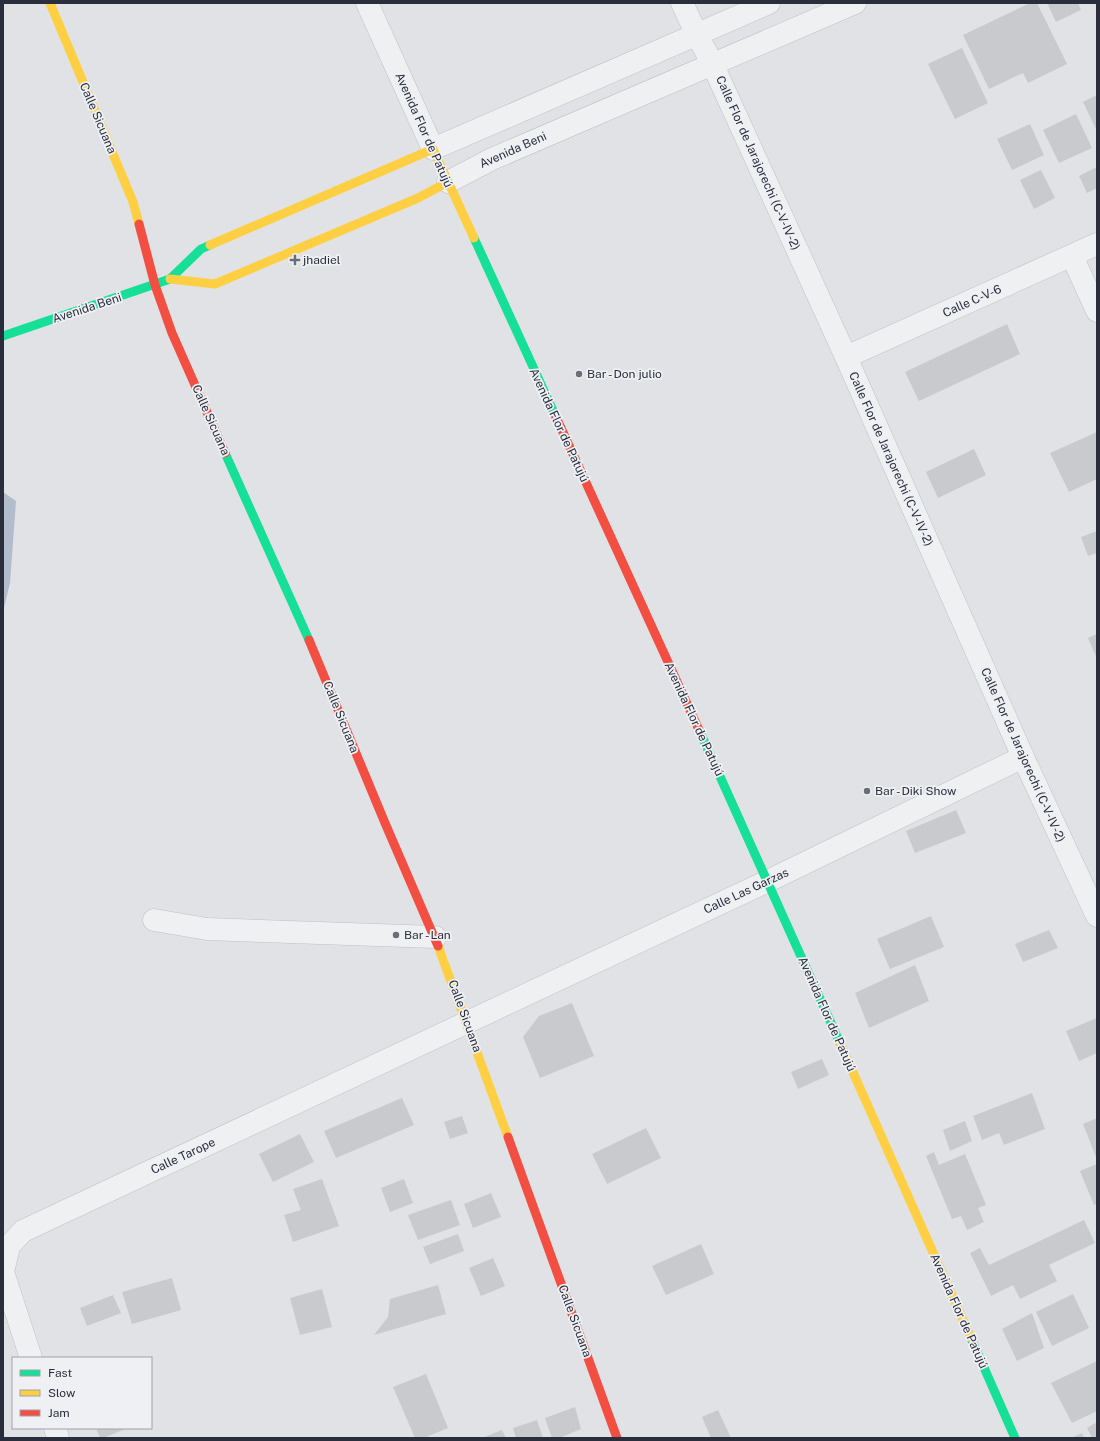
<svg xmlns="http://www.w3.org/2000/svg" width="1100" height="1441" font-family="'Public Sans',sans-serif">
	<rect width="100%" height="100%" fill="#e1e2e5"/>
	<path fill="#b2bccd" d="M3 492 16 501 10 583 3 612Z"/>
	<g fill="#c9cacd">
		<path d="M1030 3H1037L1067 64 1028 83 1023 73 989 89 963 35Z"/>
		<path d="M1047 3H1078L1081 10 1056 22Z"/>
		<path d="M962 48 988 103 955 119 928 64Z"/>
		<path d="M1097 95V131L1083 102Z"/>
		<path d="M1076 114 1092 148 1059 163 1043 130Z"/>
		<path d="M1030 124 1044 155 1012 170 997 139Z"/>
		<path d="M1097 167V188L1087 193 1079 176Z"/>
		<path d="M1041 170 1055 198 1034 209 1020 180Z"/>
		<path d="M1007 324 1020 354 919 401 905 372Z"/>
		<path d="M1097 432V479L1069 492 1050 453Z"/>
		<path d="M974 449 986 475 938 498 926 472Z"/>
		<path d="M1097 531V553L1088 556 1081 537Z"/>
		<path d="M1097 634V659L1088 638Z"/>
		<path d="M956 810 966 833 915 853 906 831Z"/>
		<path d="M931 916 944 947 890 969 877 939Z"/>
		<path d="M1049 930 1058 948 1023 962 1015 944Z"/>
		<path d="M915 965 929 1001 869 1028 855 993Z"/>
		<path d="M572 1003 594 1056 540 1078 523 1037 539 1016Z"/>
		<path d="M1097 1018V1053L1079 1061 1066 1031Z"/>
		<path d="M822 1059 829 1075 798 1089 791 1072Z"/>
		<path d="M1032 1093 1045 1129 1004 1145 999 1133 982 1140 973 1116Z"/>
		<path d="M402 1098 414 1125 336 1158 324 1131Z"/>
		<path d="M462 1116 468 1133 450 1139 444 1122Z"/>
		<path d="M1097 1118V1157H1096L1083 1124Z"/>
		<path d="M965 1121 972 1141 950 1151 943 1130Z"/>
		<path d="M646 1128 661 1158 607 1184 592 1154Z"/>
		<path d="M300 1134 314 1162 273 1182 259 1154Z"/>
		<path d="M934 1152 939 1165 965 1154 986 1205 978 1208 984 1222 967 1230 961 1216 952 1219 926 1156Z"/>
		<path d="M1097 1164V1204L1094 1205 1080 1171Z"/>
		<path d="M322 1179 339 1226 293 1242 284 1215 301 1210 293 1189Z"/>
		<path d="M404 1179 413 1203 390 1212 381 1188Z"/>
		<path d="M491 1193 501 1217 473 1228 464 1204Z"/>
		<path d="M451 1200 460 1225 418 1240 408 1215Z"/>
		<path d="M1084 1220 1095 1243 1049 1265 1057 1281 1020 1299 1013 1285 991 1296 970 1253 980 1248 989 1265Z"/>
		<path d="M458 1234 464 1251 430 1264 423 1247Z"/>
		<path d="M701 1244 714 1274 666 1295 652 1266Z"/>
		<path d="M493 1258 505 1286 481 1296 469 1268Z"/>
		<path d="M172 1278 181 1310 132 1324 122 1292Z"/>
		<path d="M438 1285 446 1314 374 1335 388 1317 390 1299Z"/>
		<path d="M322 1289 332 1327 300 1335 290 1298Z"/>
		<path d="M1073 1294 1089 1328 1052 1346 1036 1312Z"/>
		<path d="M113 1295 121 1313 87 1326 80 1308Z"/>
		<path d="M1032 1313 1044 1348 1017 1361 1002 1329Z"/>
		<path d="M1097 1361V1411L1072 1423 1051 1383Z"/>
		<path d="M426 1374 448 1428 424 1438H415L393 1387Z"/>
		<path d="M575 1407 581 1429 559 1438H552L545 1418Z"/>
		<path d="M718 1410 731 1438H711L702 1417Z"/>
		<path d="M537 1420 543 1438H516L513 1428Z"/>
		<path d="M1097 1422V1438H1092L1087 1428Z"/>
		<path d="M96 1428H128L103 1438H100Z"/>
		<path d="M502 1430 506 1438H482Z"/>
		<path d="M1082 1433 1084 1438H1071Z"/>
	</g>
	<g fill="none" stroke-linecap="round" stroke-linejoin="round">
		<g stroke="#bfc0c3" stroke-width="23">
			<g id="street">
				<path d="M367 3 433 149 769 3"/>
				<path d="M682 3 697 35 712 63 846 357 1023 757 1097 916"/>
				<path d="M448 182 492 159 855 3"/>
				<path d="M1072 256 1097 311"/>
				<path d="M846 357 1097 244"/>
				<path d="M154 920 207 929 435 937"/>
				<path d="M31 1358 3 1272 9 1246 23 1231 768 881 1023 757"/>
				<path d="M55 1428 58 1438"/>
			</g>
		</g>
		<use href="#street" stroke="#eff0f2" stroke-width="22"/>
		<g stroke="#16e098" stroke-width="9">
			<path d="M474 238 556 417"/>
			<path d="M3 336 170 279 201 249 210 245"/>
			<path d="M225 453 309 640"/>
			<path d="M700 732 840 1043"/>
			<path d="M971 1338 1015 1438"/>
		</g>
		<g stroke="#ffcf43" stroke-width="9">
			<path d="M50 3 133 202 139 224"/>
			<path d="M210 245 433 149 474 238"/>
			<path d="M170 279 215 284 418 198 448 182"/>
			<path d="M438 946 508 1137"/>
			<path d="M840 1043 971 1338"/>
		</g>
		<g stroke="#f24e42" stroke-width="9">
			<path d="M139 224 155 285 172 333 225 453"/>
			<path d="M556 417 700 732"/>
			<path d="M309 640 385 823 438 946"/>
			<path d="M508 1137 617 1438"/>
		</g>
	</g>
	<g fill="#6a6d77" stroke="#eef0f4" stroke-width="1.5">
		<path d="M293 254h4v4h4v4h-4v4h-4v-4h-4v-4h4z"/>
		<circle cx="579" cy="374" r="4"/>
		<circle cx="867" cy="791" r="4"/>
		<circle cx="396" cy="935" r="4"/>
	</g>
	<g text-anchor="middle" stroke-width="3.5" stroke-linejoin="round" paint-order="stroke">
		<g font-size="12" fill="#2a2e3c" stroke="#eef0f4">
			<text transform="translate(98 118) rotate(67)" y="4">Calle Sicuana</text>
			<text transform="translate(424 130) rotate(66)" y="4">Avenida Flor de Patujú</text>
			<text transform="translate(513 150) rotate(-24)" y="4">Avenida Beni</text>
			<text transform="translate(758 163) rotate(66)" y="4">Calle Flor de Jarajorechi (C-V-IV-2)</text>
			<text transform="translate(972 301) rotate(-24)" y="4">Calle C-V-6</text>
			<text transform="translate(87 308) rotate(-18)" y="4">Avenida Beni</text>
			<text transform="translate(211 420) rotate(66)" y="4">Calle Sicuana</text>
			<text transform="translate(559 425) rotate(65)" y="4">Avenida Flor de Patujú</text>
			<text transform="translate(891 459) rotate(66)" y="4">Calle Flor de Jarajorechi (C-V-IV-2)</text>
			<text transform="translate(341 717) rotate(68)" y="4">Calle Sicuana</text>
			<text transform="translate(694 719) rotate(65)" y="4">Avenida Flor de Patujú</text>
			<text transform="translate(1023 755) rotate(66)" y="4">Calle Flor de Jarajorechi (C-V-IV-2)</text>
			<text transform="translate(746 891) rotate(-25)" y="4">Calle Las Garzas</text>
			<text transform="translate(827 1014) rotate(66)" y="4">Avenida Flor de Patujú</text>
			<text transform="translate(465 1016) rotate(70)" y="4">Calle Sicuana</text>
			<text transform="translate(183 1156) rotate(-25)" y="4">Calle Tarope</text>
			<text transform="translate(959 1311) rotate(66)" y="4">Avenida Flor de Patujú</text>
			<text transform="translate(575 1321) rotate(70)" y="4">Calle Sicuana</text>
		</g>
		<g font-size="12" fill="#2a2e3c" stroke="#eef0f4" text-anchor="start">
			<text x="303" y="264">jhadiel</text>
			<text x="587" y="378">Bar - Don julio</text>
			<text x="875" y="795">Bar - Diki Show</text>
			<text x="404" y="939">Bar - Lan</text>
		</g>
	</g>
	<rect width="1100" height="1441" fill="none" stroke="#2a2e3c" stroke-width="8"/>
	<rect x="12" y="1357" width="140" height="72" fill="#eef0f4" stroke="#a0a2aa"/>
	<rect x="20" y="1370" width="20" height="6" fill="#16e098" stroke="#a0a2aa"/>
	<text x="48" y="1377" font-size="12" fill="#2a2e3c">Fast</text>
	<rect x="20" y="1390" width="20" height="6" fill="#ffcf43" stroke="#a0a2aa"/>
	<text x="48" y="1397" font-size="12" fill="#2a2e3c">Slow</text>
	<rect x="20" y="1410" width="20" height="6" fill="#f24e42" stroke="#a0a2aa"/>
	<text x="48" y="1417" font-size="12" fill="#2a2e3c">Jam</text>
</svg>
